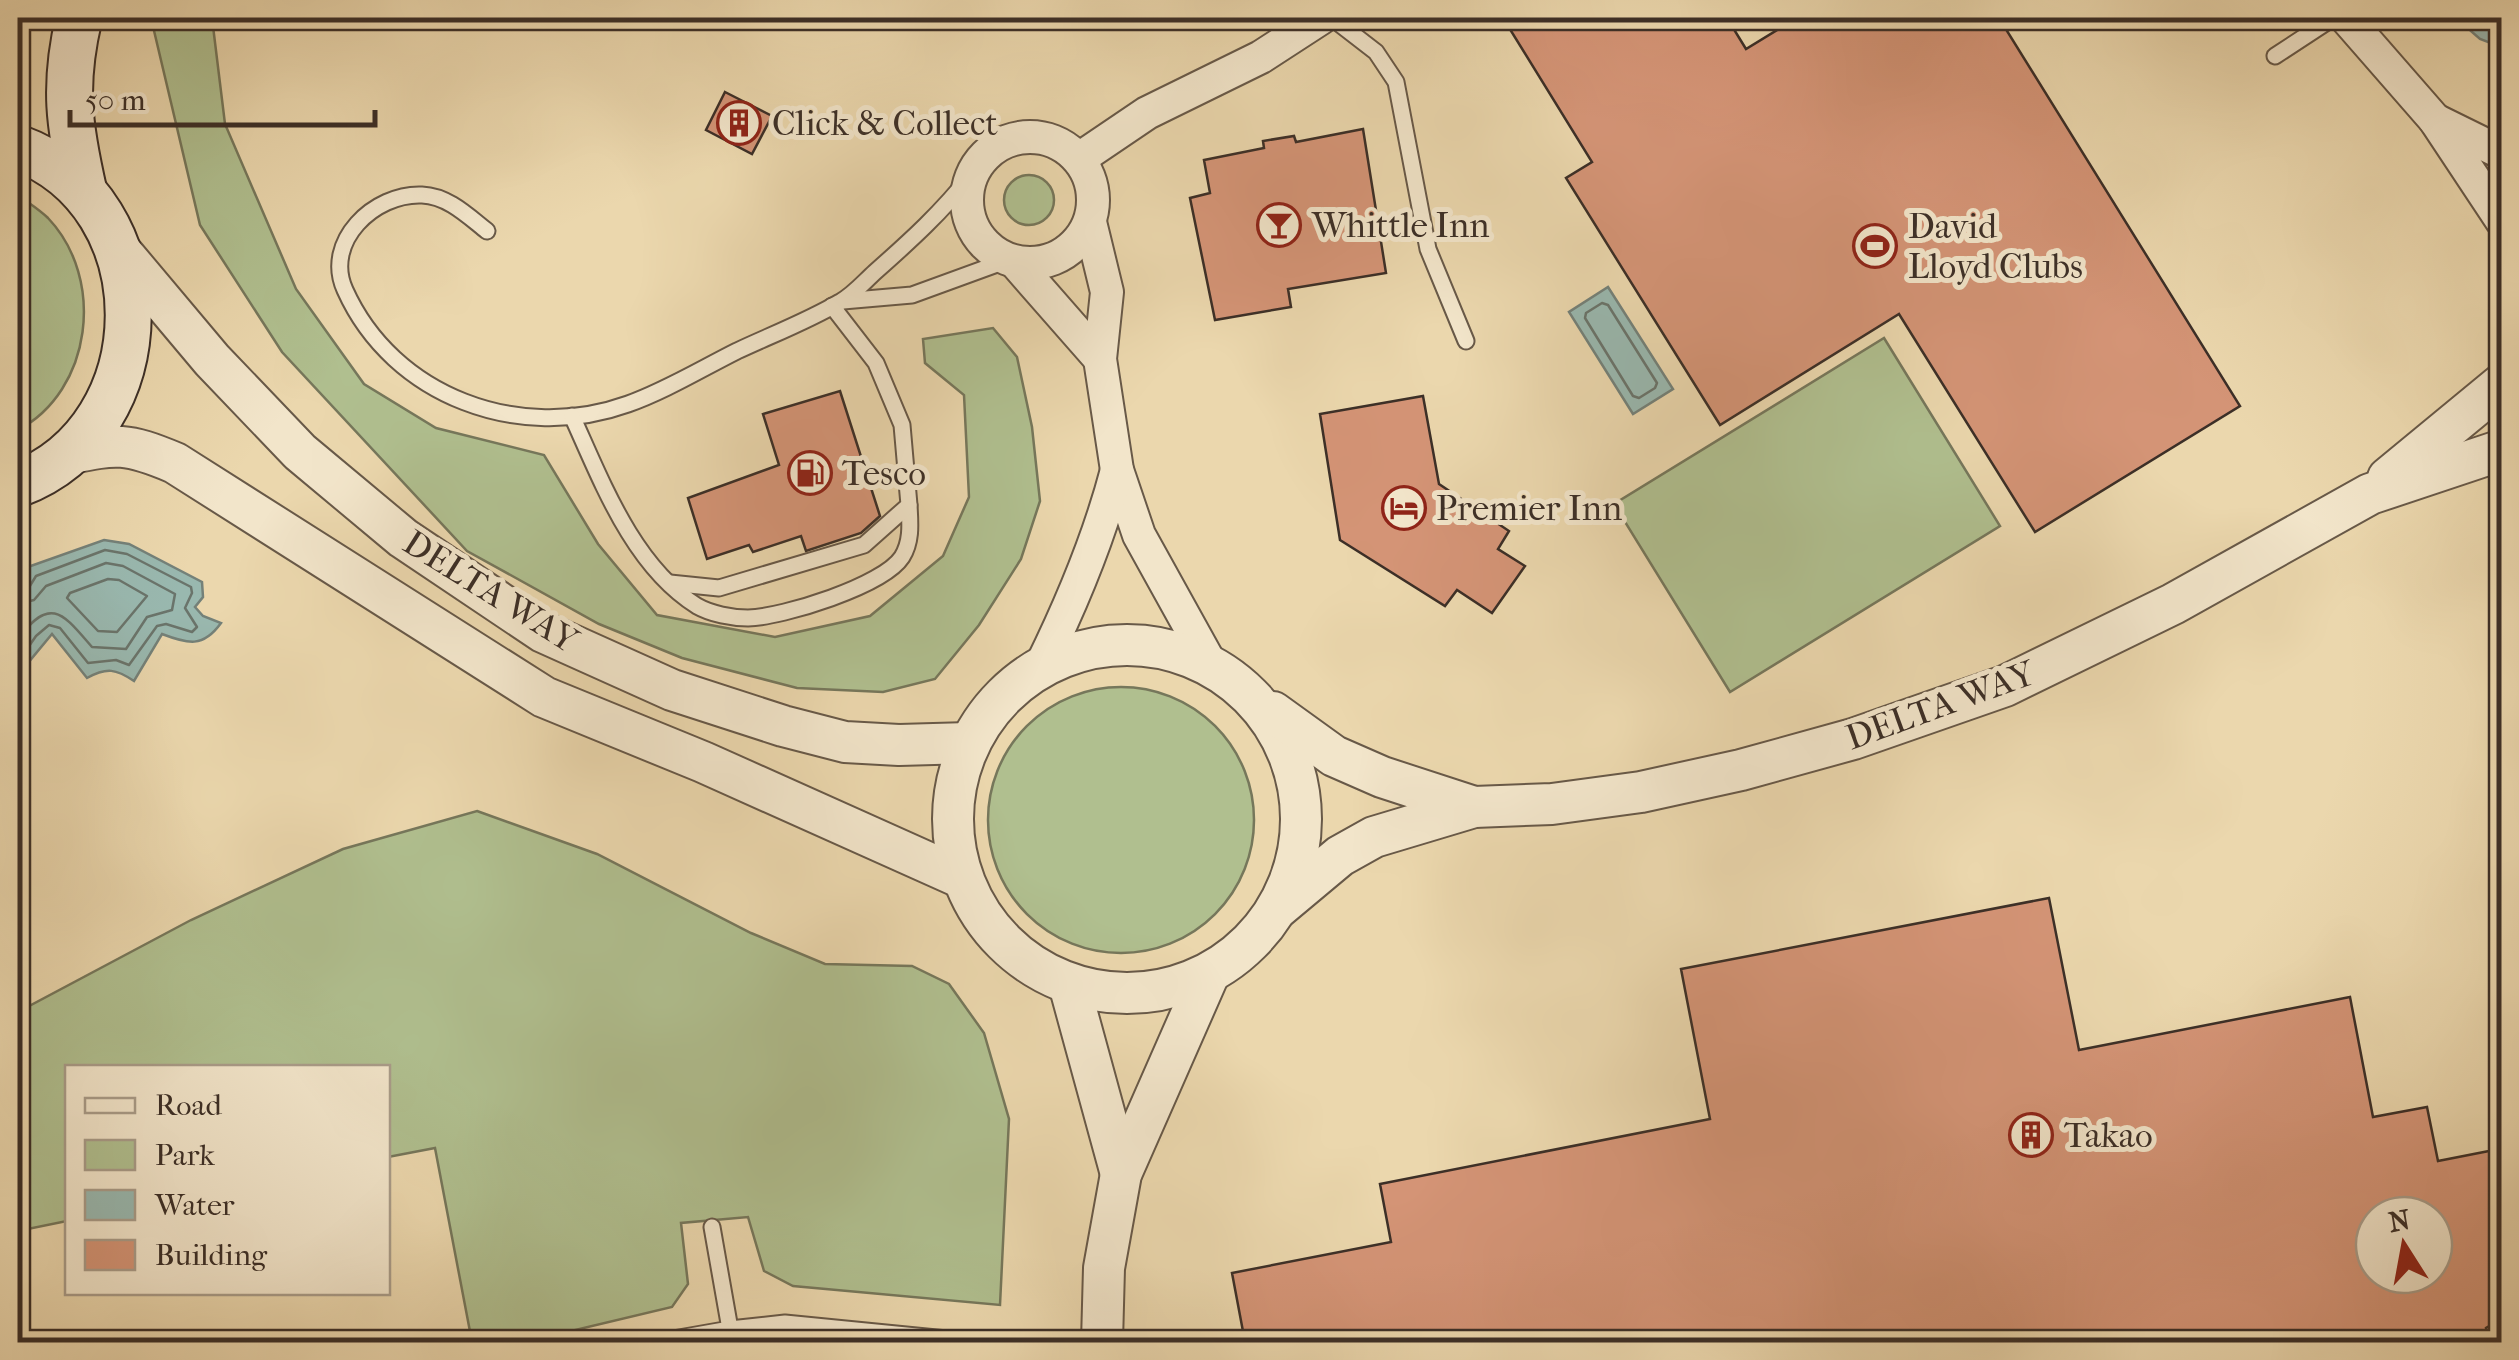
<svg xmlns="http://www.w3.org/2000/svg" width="2519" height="1360" font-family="'IM FELL French Canon',serif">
	<rect width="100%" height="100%" fill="#ebd7ad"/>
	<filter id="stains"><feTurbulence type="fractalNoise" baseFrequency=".002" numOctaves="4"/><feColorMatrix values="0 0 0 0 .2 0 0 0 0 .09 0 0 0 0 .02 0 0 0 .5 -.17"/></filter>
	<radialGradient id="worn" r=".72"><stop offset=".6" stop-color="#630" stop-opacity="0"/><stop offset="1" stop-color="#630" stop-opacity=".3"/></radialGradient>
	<g fill="#b0bf8f" stroke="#76775b" stroke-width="2.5">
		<path d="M151 18H212L225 124 296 289 364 384 436 428 544 455 598 544 657 615 775 637 870 616 943 556 969 497 964 395 925 363 923 339 993 328 1017 357 1032 427 1040 501 1021 559 979 625 935 679 883 692 797 688 682 658 599 624 467 551 282 352 200 225Z"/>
		<circle cx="1029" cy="200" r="25"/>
		<path d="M18 195C27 202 39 209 48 218 106 279 92 391 18 430Z"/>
		<path d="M1884 338 2000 526 1730 692 1614 504Z"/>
		<circle cx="1121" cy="820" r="133"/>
		<path d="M477 811 597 854 751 933 825 964 912 966 949 984 984 1033 1009 1119 1000 1305 793 1286 764 1271 748 1217 681 1223 688 1284 672 1307 525 1342H472L435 1148 388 1157V1068H68L67 1221 18 1231V1012L191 920 343 849Z"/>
	</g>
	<g fill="#99b8af" stroke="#748179" stroke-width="2.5">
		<path d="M2456 18H2501V47L2480 39Z"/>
		<path d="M1608 287 1673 389 1633 414 1569 312Z"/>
		<path d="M104 540 129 544 202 582 203 597 195 607 203 616 221 623C203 648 188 644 162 634L134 681C116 669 107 667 87 678L52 634 28 663 18 691V593L25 568Z"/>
	</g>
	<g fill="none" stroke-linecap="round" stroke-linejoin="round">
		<g stroke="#6a746b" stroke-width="2.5">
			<path d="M1602 303 1608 305 1657 383 1655 388 1639 398 1633 396 1585 318 1586 313Z"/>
			<path d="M108 579 119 580 147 596 117 632 98 631 67 598 70 593Z"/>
			<path d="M18 592 28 589 36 576 105 550 127 554 191 587 192 593 185 608 197 627 192 632 166 624 157 626 129 665 116 660 88 663 60 628 49 625 36 636 18 662"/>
			<path d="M18 604 34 600 46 586 106 563 123 566 175 594 172 610 147 617 126 649 92 647C64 615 51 594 18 639"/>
		</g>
	</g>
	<g fill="#d49476" stroke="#3c2f27" stroke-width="2.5" fill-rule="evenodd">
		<path d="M1503 18H1727L1746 49 1797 18H1999L2240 406 2035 532 1899 314 1720 425 1566 178 1592 162Z"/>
		<path d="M725 92 772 116 752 154 706 130Z"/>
		<path d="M1363 129 1386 273 1288 289 1291 307 1215 320 1190 198 1210 193 1204 160 1264 148 1263 141 1294 136 1296 142Z"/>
		<path d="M840 391 880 516 861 533 806 551 801 536 753 552 749 545 707 559 688 498 779 465 763 414Z"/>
		<path d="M1423 396 1439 484 1509 531 1498 549 1525 566 1492 613 1457 590 1445 606 1340 540 1320 414Z"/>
		<path d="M2049 898 2079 1050 2350 997 2373 1117 2427 1107 2438 1161 2489 1151 2502 1214V1319L2486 1328 2488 1342H1245L1232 1273 1391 1242 1380 1184 1710 1119 1681 969ZM2374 1215H2434V1275H2374Z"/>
	</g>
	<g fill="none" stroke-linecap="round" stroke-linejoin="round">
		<g stroke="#685948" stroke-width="19">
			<g id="service">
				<path d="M1332 18 1376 52 1396 82 1428 249 1466 341"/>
				<path d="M2275 56 2333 18"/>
				<path d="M487 231C468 216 448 196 422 195 374 193 323 242 345 290 393 397 520 443 628 404 665 391 701 369 737 351 771 335 808 321 840 302 853 295 864 282 875 272 910 241 942 212 971 175"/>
				<path d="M843 301 912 295 1008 260"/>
				<path d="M572 416C602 482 633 566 697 606 711 614 732 618 748 618 783 617 883 586 902 557 912 541 910 523 909 505"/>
				<path d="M670 583 719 588 864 545 909 505 902 425 876 363 832 306"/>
				<path d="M2502 906 2498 985 2502 1002"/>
				<path d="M712 1227 730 1329"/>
				<path d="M656 1342 730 1329 785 1323 977 1342"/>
			</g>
		</g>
		<g stroke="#685948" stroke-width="36">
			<g id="minor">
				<path d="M2346 18 2435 120 2502 221"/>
				<path d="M2435 120 2502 153"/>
				<circle cx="1030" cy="200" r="63"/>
				<path d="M1079 159 1147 113 1261 57 1321 18"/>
				<path d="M1090 222 1107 292 1100 359 1117 470 1139 535 1211 665"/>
				<path d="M1015 262 1100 359"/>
				<path d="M1041 666C1073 601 1099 539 1117 470"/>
			</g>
		</g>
		<g stroke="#685948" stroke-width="44">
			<g id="tertiary">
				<path d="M117 247 212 360 300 452 403 538 543 632 672 690 783 726 845 742 899 745 969 743"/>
				<path d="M66 454C117 444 125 442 175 463L544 697 703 762 962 878"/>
				<path d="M2388 478 2502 384"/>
				<circle cx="1127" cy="819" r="174"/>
				<path d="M1273 712 1334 756 1382 777 1474 807"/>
				<path d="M1279 907 1340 856 1374 837 1474 807 1552 804 1641 792 1741 770 1853 739 2005 686 2173 604 2370 494 2502 450"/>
				<path d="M1069 984 1121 1174"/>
				<path d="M1102 1342 1104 1268 1121 1174 1209 974"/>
			</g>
		</g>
		<g stroke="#3c2f27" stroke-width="49">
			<g id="secondary">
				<path d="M79 18C63 85 69 126 84 192"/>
				<path d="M18 148C166 202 164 429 18 484"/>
			</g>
		</g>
		<use href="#service" stroke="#f2e5ca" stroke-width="15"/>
		<use href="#minor" stroke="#f2e5ca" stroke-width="32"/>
		<use href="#tertiary" stroke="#f2e5ca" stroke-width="40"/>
		<use href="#secondary" stroke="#f2e5ca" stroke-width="45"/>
	</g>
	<defs>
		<g id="building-ring" transform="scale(2.25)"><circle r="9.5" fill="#f2e5ca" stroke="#8f2418" stroke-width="1.5"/><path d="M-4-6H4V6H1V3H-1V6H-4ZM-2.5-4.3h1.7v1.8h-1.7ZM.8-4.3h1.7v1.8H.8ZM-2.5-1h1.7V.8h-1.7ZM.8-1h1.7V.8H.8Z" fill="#8f2418"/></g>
		<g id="bar-ring" transform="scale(2.25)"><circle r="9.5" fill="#f2e5ca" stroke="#8f2418" stroke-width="1.5"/><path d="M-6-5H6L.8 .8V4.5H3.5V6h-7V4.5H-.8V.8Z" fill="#8f2418"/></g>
		<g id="stadium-ring" transform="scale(2.25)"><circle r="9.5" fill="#f2e5ca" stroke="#8f2418" stroke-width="1.5"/><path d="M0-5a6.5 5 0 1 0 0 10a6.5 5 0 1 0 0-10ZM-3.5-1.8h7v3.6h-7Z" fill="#8f2418"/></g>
		<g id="fuel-ring" transform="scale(2.25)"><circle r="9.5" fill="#f2e5ca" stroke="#8f2418" stroke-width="1.5"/><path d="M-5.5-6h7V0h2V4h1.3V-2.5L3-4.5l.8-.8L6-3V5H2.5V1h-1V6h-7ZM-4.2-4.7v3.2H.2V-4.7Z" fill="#8f2418"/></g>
		<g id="hotel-ring" transform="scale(2.25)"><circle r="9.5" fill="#f2e5ca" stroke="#8f2418" stroke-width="1.5"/><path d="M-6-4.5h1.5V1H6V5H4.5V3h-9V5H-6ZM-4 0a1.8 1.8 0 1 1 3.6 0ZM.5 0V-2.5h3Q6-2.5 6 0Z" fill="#8f2418"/></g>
	</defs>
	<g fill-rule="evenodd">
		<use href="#building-ring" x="739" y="123"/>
		<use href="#bar-ring" x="1279" y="225"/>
		<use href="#stadium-ring" x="1875" y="246"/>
		<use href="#fuel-ring" x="810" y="473"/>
		<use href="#hotel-ring" x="1404" y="508"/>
		<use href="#building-ring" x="2031" y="1135"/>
	</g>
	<g text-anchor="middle" stroke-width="10" stroke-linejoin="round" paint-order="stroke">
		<g font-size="35" fill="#3c2f27" stroke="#f2e5ca" text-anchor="start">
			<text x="772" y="135">Click &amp; Collect</text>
			<text x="1312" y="237">Whittle Inn</text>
			<text x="1908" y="238">David<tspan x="1908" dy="40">Lloyd Clubs</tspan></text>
			<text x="842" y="485">Tesco</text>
			<text x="1436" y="520">Premier Inn</text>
			<text x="2064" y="1147">Takao</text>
		</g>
		<g font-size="35" fill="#3c2f27" stroke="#f2e5ca">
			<text transform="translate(491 591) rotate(32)" y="12">DELTA WAY</text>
			<text transform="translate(1940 705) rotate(-20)" y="12">DELTA WAY</text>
		</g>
	</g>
	<rect width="2519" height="1360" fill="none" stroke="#ebd7ad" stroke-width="60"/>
	<rect x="20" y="20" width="2479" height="1320" fill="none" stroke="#3c2f27" stroke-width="5"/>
	<rect x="30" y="30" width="2459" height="1300" fill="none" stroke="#3c2f27" stroke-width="2.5"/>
	<rect x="65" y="1065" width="325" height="230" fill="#f2e5ca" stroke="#a99c89" stroke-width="2.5"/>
	<rect x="85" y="1098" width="50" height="15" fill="#f2e5ca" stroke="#a99c89" stroke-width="2.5"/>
	<text x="155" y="1115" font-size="30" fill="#3c2f27">Road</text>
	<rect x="85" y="1140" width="50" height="30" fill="#b0bf8f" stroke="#a99c89" stroke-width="2.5"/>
	<text x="155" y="1165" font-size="30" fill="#3c2f27">Park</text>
	<rect x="85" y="1190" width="50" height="30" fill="#99b8af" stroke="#a99c89" stroke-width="2.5"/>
	<text x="155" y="1215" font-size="30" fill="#3c2f27">Water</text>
	<rect x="85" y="1240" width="50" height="30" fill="#d49476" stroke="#a99c89" stroke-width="2.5"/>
	<text x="155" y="1265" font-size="30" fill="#3c2f27">Building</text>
	<g transform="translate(2404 1245) rotate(349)"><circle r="48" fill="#f2e5ca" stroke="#a99c89" stroke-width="2.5"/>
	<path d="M0-8L18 38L0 25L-18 38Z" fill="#8f2418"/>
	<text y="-15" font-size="28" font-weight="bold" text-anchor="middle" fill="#3c2f27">N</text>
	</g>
	<path d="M70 110v15h305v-15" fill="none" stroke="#3c2f27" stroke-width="5"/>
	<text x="85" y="110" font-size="30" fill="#3c2f27" stroke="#f2e5ca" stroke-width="8" paint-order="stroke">50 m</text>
	<rect width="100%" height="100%" filter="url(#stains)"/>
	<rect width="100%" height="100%" fill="url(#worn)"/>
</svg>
